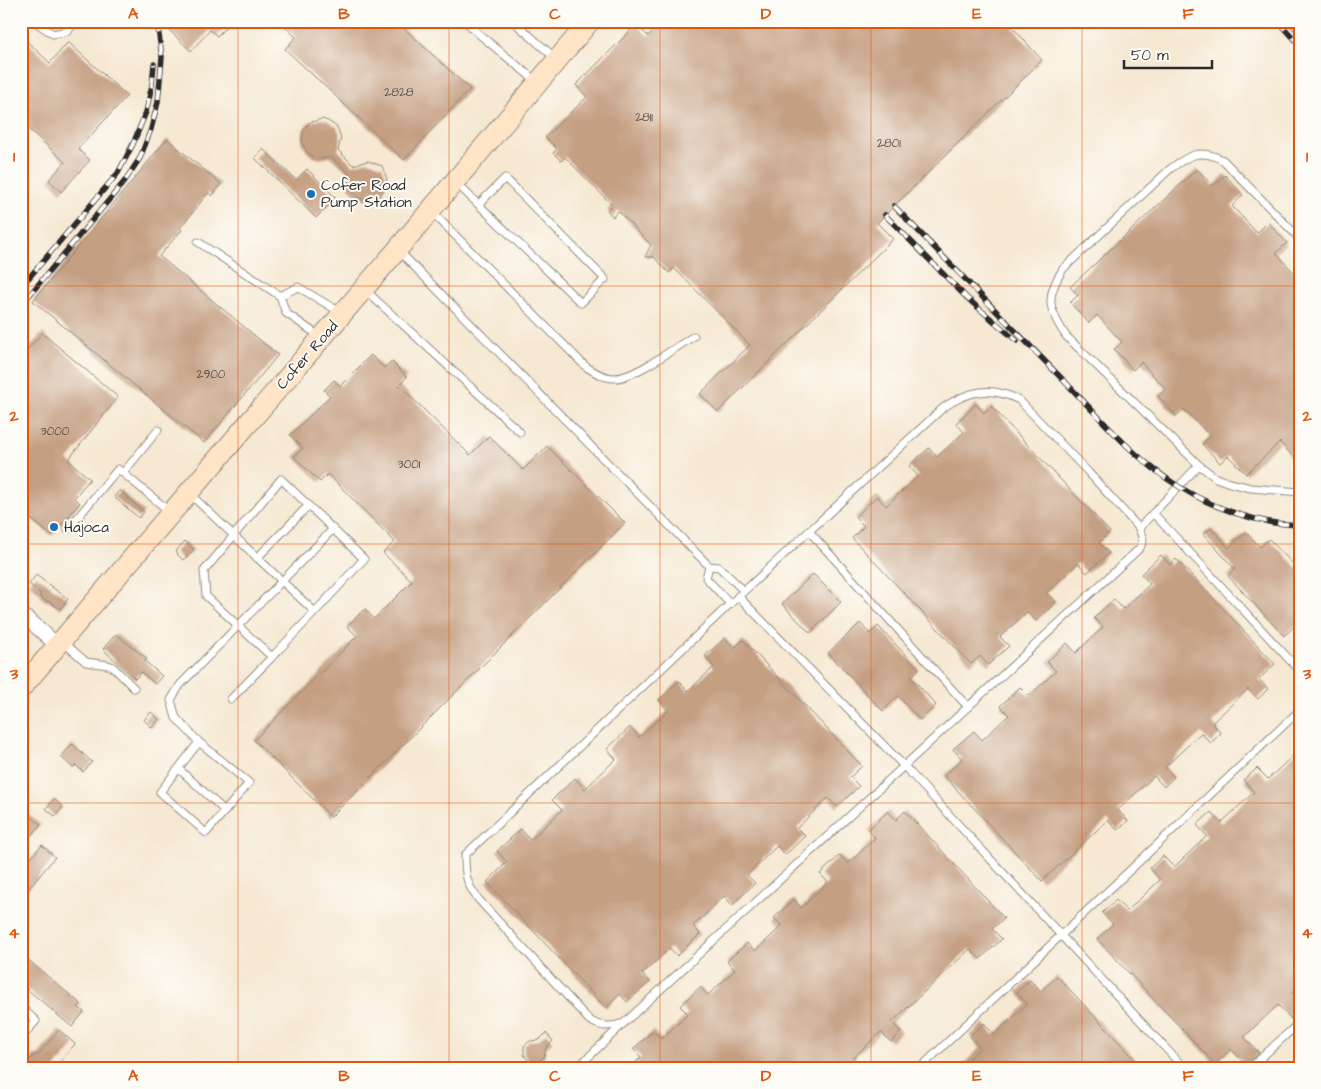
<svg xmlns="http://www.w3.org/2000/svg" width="1321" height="1089" font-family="'Architects Daughter',sans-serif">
	<rect width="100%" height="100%" fill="#fdfcf7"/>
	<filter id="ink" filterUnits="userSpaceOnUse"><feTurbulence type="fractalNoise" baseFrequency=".02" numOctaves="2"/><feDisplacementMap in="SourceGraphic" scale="10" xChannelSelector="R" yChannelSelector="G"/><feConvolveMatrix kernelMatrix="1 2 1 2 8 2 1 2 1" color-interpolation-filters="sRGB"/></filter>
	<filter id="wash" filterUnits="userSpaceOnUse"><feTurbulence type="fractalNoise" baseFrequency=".0096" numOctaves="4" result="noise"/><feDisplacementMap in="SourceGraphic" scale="20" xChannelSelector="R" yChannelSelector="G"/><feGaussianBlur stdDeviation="1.12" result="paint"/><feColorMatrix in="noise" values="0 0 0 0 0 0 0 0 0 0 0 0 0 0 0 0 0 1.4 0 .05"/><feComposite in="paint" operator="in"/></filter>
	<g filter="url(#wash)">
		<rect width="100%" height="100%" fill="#f6e8d2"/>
		<g id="blocks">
			<g fill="#c59f82">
				<path d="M173 21H223L227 26 217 36 210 30 191 51 167 28Z"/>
				<path d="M279 21H396L470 89 404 160 285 49 296 37Z"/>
				<path d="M663 21H1007L1042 60 877 223 893 239 718 412 700 394 750 345 674 268 669 273 654 257H645L651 245 618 211 613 217 607 210 612 205 565 157 561 161 553 153 557 149 545 137 587 97 576 85 636 25 648 36Z"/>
				<path d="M21 36 50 63 68 42 127 96 78 149 90 160 61 192 49 180 65 162 21 122Z"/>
				<path d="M322 119 328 121 337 127 341 138 338 150 353 165 368 161 382 166 387 179 386 185 381 195 374 199 367 200 359 198 350 189 348 183 349 173 331 157 320 159 313 157 307 152 302 142 303 131 308 123Z"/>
				<path d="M167 139 221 184 212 196 208 193 180 228 182 230 159 256 278 355 204 443 33 301Z"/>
				<path d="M263 149 296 180 307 169 336 198 316 218 255 158Z"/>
				<path d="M1197 169 1213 186 1225 175 1243 195 1232 206 1257 233 1268 222 1287 243 1276 253 1300 279V464L1280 442 1246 474 1228 456 1220 463 1202 444 1210 436 1184 409 1176 416 1158 396 1166 389 1141 362 1133 370 1114 349 1122 342 1097 315 1089 323 1070 303 1078 295 1070 287Z"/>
				<path d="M42 333 118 397 68 460 90 479 74 498 80 503 52 536 21 511V357Z"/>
				<path d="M371 355 384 368 391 361 407 377 399 385 470 455 489 436 523 470 547 446 625 523 331 817 254 740 357 636 347 626 365 609 374 619 412 581 383 553 395 542 328 474 320 482 294 457 303 448 290 435 330 396 324 390 334 380 340 386Z"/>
				<path d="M976 404 984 413 991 406 1110 532 1099 543 1109 553 1087 573 1078 563 1046 593 1056 602 1036 621 1027 612 1000 637 1009 646 988 665 980 656 971 664 852 538 864 526 855 517 877 496 886 506 918 476 909 466 929 448 937 457 964 432 956 423Z"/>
				<path d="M120 490 144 512 139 518 114 497Z"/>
				<path d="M1211 528 1229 548 1246 532 1260 547 1269 539 1300 571V621L1284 636 1228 576 1235 569 1203 534Z"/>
				<path d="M185 541 194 550 183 560 175 552Z"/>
				<path d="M1161 555 1170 565 1176 559 1275 664 1259 679 1268 689 1258 699 1248 689 1212 723 1221 733 1211 743 1201 733 1165 767 1174 777 1164 787 1154 776 1118 810 1128 821 1117 830 1108 820 1042 881 944 776 962 759 953 749 974 731 982 740 1009 715 1000 706 1020 687 1029 696 1056 671 1047 662 1067 643 1076 653 1103 627 1094 618 1114 599 1123 609 1150 584 1141 574Z"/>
				<path d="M813 574 841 602 810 633 782 604Z"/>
				<path d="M36 575 68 599 60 609 48 601 47 602 39 596 41 594 29 584Z"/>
				<path d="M860 623 870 634 878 626 919 669 911 677 936 705 920 720 898 696 883 711 828 653Z"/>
				<path d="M116 634 147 659 145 661 162 676 155 684 141 672 135 679 103 649Z"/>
				<path d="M725 638 734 648 743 640 862 766 850 777 859 786 837 807 828 798 797 828 805 836 785 855 777 846 747 875 755 883 732 905 724 896 693 926 700 934 677 956 670 948 642 974 650 982 627 1002 620 994 606 1008 487 882 507 862 497 851 521 829 530 840 541 830 562 810 552 800 575 778 585 789 616 759 607 749 630 727 639 737 668 711 659 700 679 681 688 691 714 667 705 656Z"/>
				<path d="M151 712 159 719 152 728 144 720Z"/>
				<path d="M72 744 92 762 83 772 76 765 73 768 61 757Z"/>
				<path d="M1300 749V985L1292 992 1300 1001V1012L1292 1020 1278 1005 1244 1037 1259 1053 1246 1065 1231 1049 1215 1064 1097 939 1113 924 1102 913 1116 900 1127 911 1160 880 1150 868 1163 856 1174 867 1207 836 1197 825 1211 812 1221 823 1254 792 1244 780 1257 768 1268 779Z"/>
				<path d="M54 799 63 807 55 816 46 809Z"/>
				<path d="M21 808 41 825 28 839 21 833Z"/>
				<path d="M888 811 896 820 905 811 1004 918 992 929 1002 939 980 959 970 949 892 1022 901 1032 891 1042 881 1032 843 1068H630L641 1057 633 1049 653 1031 661 1039 688 1014 680 1006 700 987 708 995 735 970 727 961 747 943 755 951 782 926 774 918 794 899 801 908 828 882 820 874 840 855 848 864 875 838 868 830Z"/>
				<path d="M42 845 55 857 21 898V869Z"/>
				<path d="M21 954 81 1004 78 1007 84 1012 72 1027 21 984Z"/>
				<path d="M1057 976 1143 1068H959L980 1048 970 1036 984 1023 994 1035 1027 1004 1017 992 1030 980 1041 991Z"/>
				<path d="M59 1030 75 1044 55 1068H23L35 1054 37 1056Z"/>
				<path d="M546 1033 553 1041 546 1048 544 1057 537 1062 529 1061 524 1055V1046L530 1041 539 1040Z"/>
			</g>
		</g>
	</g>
	<g filter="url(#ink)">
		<use href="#blocks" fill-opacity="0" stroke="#908a7e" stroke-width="1"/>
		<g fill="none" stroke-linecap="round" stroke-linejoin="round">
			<g stroke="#908a7e" stroke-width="9">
				<g id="lane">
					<path d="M34 21 53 34 68 31 76 21"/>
					<path d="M465 21 480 35 536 81"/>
					<path d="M513 21 555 58"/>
					<path d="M455 182 581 303 605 279 505 178 479 204"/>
					<path d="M431 211 585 366C593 371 603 378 614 378 633 379 676 347 694 336"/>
					<path d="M1300 239 1223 160C1200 148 1189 155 1170 169L1063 269C1045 297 1048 309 1066 336L1199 465 1216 478 1230 483 1251 488 1300 492"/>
					<path d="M198 242 280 296 298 287 340 312"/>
					<path d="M399 251 709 566 719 567 744 591"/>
					<path d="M364 289 520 432"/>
					<path d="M280 296 286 313 319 336"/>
					<path d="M123 473 158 430"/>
					<path d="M189 493C231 533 273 573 315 612L364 559 281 479 204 571 206 596 272 657 315 612"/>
					<path d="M1153 513 1300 671"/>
					<path d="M68 529 118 469 169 511"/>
					<path d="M809 531 968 707"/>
					<path d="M257 558 308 506"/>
					<path d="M709 566 706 578 730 604"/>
					<path d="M738 596 904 766 1140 548 1143 540 1139 528"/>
					<path d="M62 641 86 662 108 665 113 667 134 688"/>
					<path d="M231 699 272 657"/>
					<path d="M199 742 160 792 206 833 249 783 199 742 176 718 171 700 180 685 333 529"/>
					<path d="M179 769 225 811"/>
					<path d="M21 1007 36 1021 21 1038"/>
					<path d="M577 1068 623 1024"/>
					<path d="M920 1068 1300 710"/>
					<path d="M1184 1068 904 766 624 1023C610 1027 602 1028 589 1020L479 900C466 884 465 875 465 855L730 604 944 407C970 390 991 386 1019 400L1088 472 1139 528 1199 465"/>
					<path d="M1250 1068 1300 1022"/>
				</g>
			</g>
			<g stroke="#908a7e" stroke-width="16">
				<path id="street" d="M21 616 29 620 57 645"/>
			</g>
			<g stroke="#908a7e" stroke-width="22">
				<path id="secondary" d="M21 688 397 250 590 21"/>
			</g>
			<use href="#lane" stroke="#fff" stroke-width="7"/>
			<use href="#street" stroke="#fff" stroke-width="14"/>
			<use href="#secondary" stroke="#ffe4c6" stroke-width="20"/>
			<g stroke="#2b2b2b" stroke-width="5.5">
				<g id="rail">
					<path d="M1278 21 1300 45"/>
					<path d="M1289 21 1300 33"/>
					<path d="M894 206C952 266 1010 326 1069 386 1103 421 1136 460 1178 486 1205 503 1238 516 1269 522 1279 524 1290 524 1300 525"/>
					<path d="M885 215 968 299 1017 341"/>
					<path d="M21 287 118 173 133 144 146 112 152 85 154 64"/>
					<path d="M27 298 124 182 140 158 151 129 158 102 162 57 157 21"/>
				</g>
			</g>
			<use href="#rail" stroke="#fdfcf7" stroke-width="4" stroke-dasharray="11" stroke-linecap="butt"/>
		</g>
	</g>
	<path fill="none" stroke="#df570e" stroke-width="1" stroke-opacity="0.55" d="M238 21V1068M449 21V1068M660 21V1068M871 21V1068M1082 21V1068M21 286H1300M21 544H1300M21 803H1300"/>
	<g fill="#1f6fb2" stroke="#fdfcf7" stroke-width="2">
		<circle cx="311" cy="194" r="5"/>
		<circle cx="54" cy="527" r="5"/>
	</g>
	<g text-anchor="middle" stroke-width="4" stroke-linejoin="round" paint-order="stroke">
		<g font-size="12" fill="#524841">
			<text x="399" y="96">2828</text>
			<text x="644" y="121">2811</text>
			<text x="889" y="147">2801</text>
			<text x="211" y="378">2900</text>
			<text x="55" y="435">3000</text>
			<text x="409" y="468">3001</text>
		</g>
		<g font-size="15" fill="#2b2b2b" stroke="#fdfcf7" text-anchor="start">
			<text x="321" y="190">Cofer Road<tspan x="321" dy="17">Pump Station</tspan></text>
			<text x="64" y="532">Hajoca</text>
		</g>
		<g font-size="15" fill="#2b2b2b" stroke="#fdfcf7">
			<text transform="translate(307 355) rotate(-49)" y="5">Cofer Road</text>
		</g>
	</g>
	<rect width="1321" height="1089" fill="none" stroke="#fdfcf7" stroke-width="55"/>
	<path d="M1124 60v8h88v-8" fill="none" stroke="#2b2b2b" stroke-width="2.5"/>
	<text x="1131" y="60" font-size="15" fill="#2b2b2b" stroke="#fdfcf7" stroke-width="4" paint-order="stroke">50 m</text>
	<rect x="28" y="28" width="1266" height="1034" fill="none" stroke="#df570e" stroke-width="2"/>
	<g font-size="16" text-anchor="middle" font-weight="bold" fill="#df570e">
		<text x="133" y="19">A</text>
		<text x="344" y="19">B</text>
		<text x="555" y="19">C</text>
		<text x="766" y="19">D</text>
		<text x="977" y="19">E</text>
		<text x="1188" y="19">F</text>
		<text x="14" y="162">1</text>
		<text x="1307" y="162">1</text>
		<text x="14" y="421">2</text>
		<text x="1307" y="421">2</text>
		<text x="14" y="679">3</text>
		<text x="1307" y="679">3</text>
		<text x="14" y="938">4</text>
		<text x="1307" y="938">4</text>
		<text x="133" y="1081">A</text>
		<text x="344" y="1081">B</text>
		<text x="555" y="1081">C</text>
		<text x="766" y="1081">D</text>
		<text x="977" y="1081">E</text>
		<text x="1188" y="1081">F</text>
	</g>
</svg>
